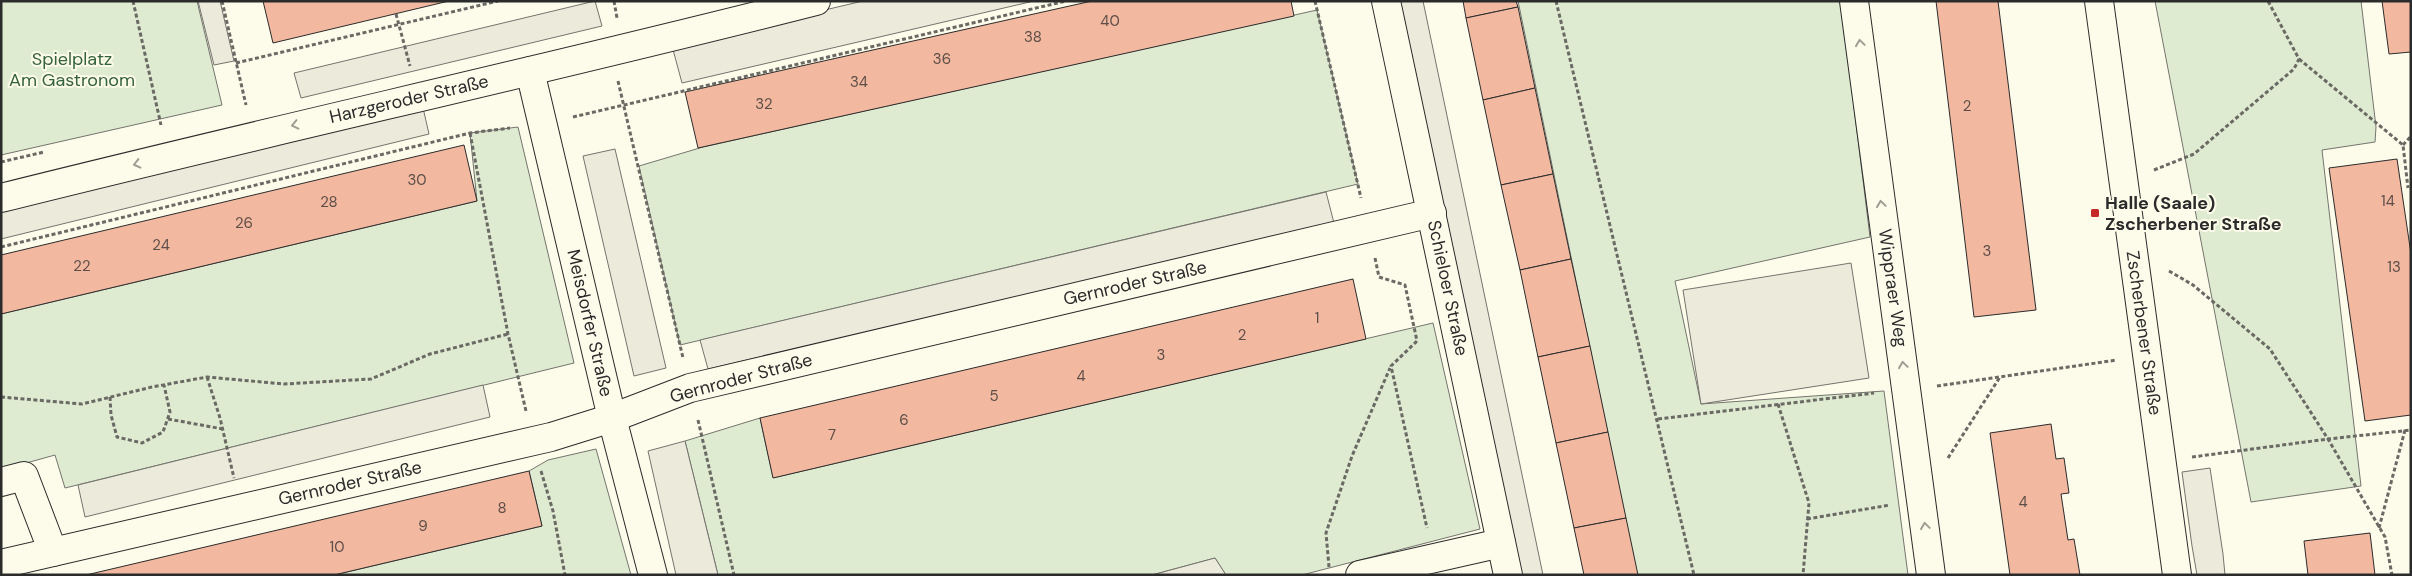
<svg xmlns="http://www.w3.org/2000/svg" width="2412" height="576" font-family="'DM Sans',sans-serif">
	<rect width="100%" height="100%" fill="#fdfbea"/>
	<g fill="#deebd1" stroke="#74746e">
		<path d="M1 1H197L222 105 1 155Z"/>
		<path d="M1518 1H1841L1870 237 1675 281 1701 404 1884 391 1908 575H1637Z"/>
		<path d="M2155 1H2361L2376 127 2375 142 2322 150 2361 486 2251 502Z"/>
		<path d="M1317 10 1358 184 680 345 639 166 703 147Z"/>
		<path d="M518 127 574 363 65 488 55 455 1 470V314L477 201 470 133Z"/>
		<path d="M1433 323 1480 529 1302 575H1226L1215 558 1152 575H718L685 441 760 418 773 477H777Z"/>
		<path d="M596 449 631 575H334L542 526 529 471 548 460Z"/>
	</g>
	<g fill="#eceadb" stroke="#74746e">
		<path d="M198 1H220L234 61 214 65Z"/>
		<path d="M595 1 602 26 301 98 294 73Z"/>
		<path d="M863 1H1034L682 83 672 46Z"/>
		<path d="M1397 1H1423L1543 575H1519Z"/>
		<path d="M421 99 429 134 1 239V202Z"/>
		<path d="M615 149 666 368 634 376 583 156Z"/>
		<path d="M1326 192 1334 223 708 369 700 340Z"/>
		<path d="M1851 263 1869 378 1701 404 1683 290Z"/>
		<path d="M483 385 490 417 85 517 78 485Z"/>
		<path d="M685 441 718 575H676L648 451Z"/>
		<path d="M2210 468 2223 554 2225 575H2197L2192 546 2182 472Z"/>
		<path d="M1215 558 1226 575H1152Z"/>
	</g>
	<g fill="#f2b8a0" stroke="#2b2b2b">
		<path d="M263 1H449L273 43Z"/>
		<path d="M1092 1H1291L1294 16 698 148 685 92Z"/>
		<path d="M1463 1H1516L1518 7 1466 18Z"/>
		<path d="M1936 1H1998L2036 310 1974 317Z"/>
		<path d="M2382 1H2411V52L2389 54Z"/>
		<path d="M1518 7 1535 88 1483 100 1466 18Z"/>
		<path d="M1535 88 1553 174 1501 185 1483 100Z"/>
		<path d="M464 145 477 201 1 314V255Z"/>
		<path d="M2397 159 2411 254V415L2365 421 2329 168Z"/>
		<path d="M1553 174 1571 259 1520 270 1501 185Z"/>
		<path d="M1571 259 1590 346 1538 357 1520 270Z"/>
		<path d="M1353 279 1366 339 773 478 760 418Z"/>
		<path d="M1590 346 1608 432 1556 443 1538 357Z"/>
		<path d="M2051 424 2056 459 2064 458 2069 493 2061 494 2068 540 2074 539 2080 575H2010L1990 433Z"/>
		<path d="M1608 432 1626 518 1574 528 1556 443Z"/>
		<path d="M529 471 542 526 334 575H86Z"/>
		<path d="M1626 518 1638 575H1584L1574 528Z"/>
		<path d="M2370 533 2375 575H2308L2304 541Z"/>
	</g>
	<g fill="none" stroke-linecap="round" stroke-linejoin="round">
		<g stroke="#2b2b2b" stroke-width="30">
			<g id="minor">
				<path d="M1386 1 1508 575"/>
				<path d="M1854 1 1931 575"/>
				<path d="M530 71 612 418 653 575"/>
				<path d="M1 198C272 130 545 70 816 1"/>
				<path d="M1 482 24 476 53 552"/>
				<path d="M1 564 551 437 612 418 690 388 1432 213"/>
				<path d="M1360 575 1501 543"/>
			</g>
		</g>
		<g stroke="#2b2b2b" stroke-width="30">
			<path id="tertiary" d="M2099 1 2177 575"/>
		</g>
		<g stroke="#6a6964" stroke-width="3" stroke-dasharray="4 2.5" stroke-linecap="butt">
			<path d="M133 1 161 125"/>
			<path d="M222 1 246 105"/>
			<path d="M614 1 617 18"/>
			<path d="M1315 1 1361 198"/>
			<path d="M1556 1 1694 575"/>
			<path d="M396 14 410 66"/>
			<path d="M2299 59 2403 145 2408 188"/>
			<path d="M236 63 498 1"/>
			<path d="M618 81 683 358"/>
			<path d="M573 117 1066 1"/>
			<path d="M470 133 508 334 526 411"/>
			<path d="M2403 145 2411 136"/>
			<path d="M1 162 44 152"/>
			<path d="M2154 170 2194 154 2294 69 2299 59 2268 1"/>
			<path d="M1 247 470 133 510 128"/>
			<path d="M1375 258 1379 277 1405 285 1417 341 1391 366 1427 528"/>
			<path d="M2169 271 2193 285 2270 349 2328 439 2411 430"/>
			<path d="M207 377 220 418 234 478"/>
			<path d="M1937 386 2117 360"/>
			<path d="M1 397 82 404 152 387 207 377 284 384 371 379 430 354 508 334"/>
			<path d="M110 397 111 415 117 437 142 443 163 432 170 412 164 385"/>
			<path d="M1778 404 1809 503 1803 575"/>
			<path d="M168 419 223 429"/>
			<path d="M1658 419 1874 393"/>
			<path d="M698 420 734 575"/>
			<path d="M2192 457 2328 439 2385 537 2392 575"/>
			<path d="M1948 458 2000 377"/>
			<path d="M541 471 553 511 565 575"/>
			<path d="M1807 519 1890 505"/>
			<path d="M2379 528 2405 430"/>
			<path d="M1329 567 1326 533 1352 456 1390 368"/>
		</g>
		<use href="#minor" stroke="#fdfbea" stroke-width="28"/>
		<use href="#tertiary" stroke="#fdfbea" stroke-width="28"/>
	</g>
	<defs><path id="oneway-chevron" d="M-2-3.5L2.5 0L-2 3.5" fill="none" stroke-width="1.6" stroke-linecap="round" stroke-linejoin="round" transform="scale(1.25)"/></defs>
	<g stroke="#9e9d94">
		<use href="#oneway-chevron" transform="translate(1860 43) rotate(-98)"/>
		<use href="#oneway-chevron" transform="translate(295 125) rotate(167)"/>
		<use href="#oneway-chevron" transform="translate(137 164) rotate(166)"/>
		<use href="#oneway-chevron" transform="translate(1881 204) rotate(-98)"/>
		<use href="#oneway-chevron" transform="translate(1903 365) rotate(-98)"/>
		<use href="#oneway-chevron" transform="translate(1925 526) rotate(-98)"/>
	</g>
	<rect fill="#c62828" stroke="#fdfbea" stroke-width="2" x="2090" y="208" width="10" height="10" rx="2.5"/>
	<g text-anchor="middle" stroke-width="4" stroke-linejoin="round" paint-order="stroke">
		<g font-size="15" fill="#5d4e48">
			<text x="1110" y="26">40</text>
			<text x="1033" y="42">38</text>
			<text x="942" y="64">36</text>
			<text x="859" y="87">34</text>
			<text x="764" y="109">32</text>
			<text x="1967" y="111">2</text>
			<text x="417" y="185">30</text>
			<text x="2388" y="206">14</text>
			<text x="329" y="207">28</text>
			<text x="244" y="228">26</text>
			<text x="161" y="250">24</text>
			<text x="1987" y="256">3</text>
			<text x="82" y="271">22</text>
			<text x="2394" y="272">13</text>
			<text x="1317" y="323">1</text>
			<text x="1242" y="340">2</text>
			<text x="1161" y="360">3</text>
			<text x="1081" y="381">4</text>
			<text x="994" y="401">5</text>
			<text x="904" y="425">6</text>
			<text x="832" y="440">7</text>
			<text x="2023" y="507">4</text>
			<text x="502" y="513">8</text>
			<text x="423" y="531">9</text>
			<text x="337" y="552">10</text>
		</g>
		<g font-size="18" fill="#34623c" stroke="#fdfbea">
			<text x="72" y="65">Spielplatz<tspan x="72" dy="21">Am Gastronom</tspan></text>
		</g>
		<g font-size="18" fill="#2b2b2b" stroke="#fdfbea">
			<text transform="translate(409 99) rotate(-13)" y="6">Harzgeroder Straße</text>
			<text transform="translate(1135 283) rotate(-13)" y="6">Gernroder Straße</text>
			<text transform="translate(1448 288) rotate(78)" y="6">Schieloer Straße</text>
			<text transform="translate(1893 288) rotate(82)" y="6">Wippraer Weg</text>
			<text transform="translate(590 323) rotate(77)" y="6">Meisdorfer Straße</text>
			<text transform="translate(2144 333) rotate(82)" y="6">Zscherbener Straße</text>
			<text transform="translate(741 378) rotate(-15)" y="6">Gernroder Straße</text>
			<text transform="translate(350 483) rotate(-13)" y="6">Gernroder Straße</text>
		</g>
		<g font-size="18" font-weight="bold" fill="#2b2b2b" stroke="#fdfbea" text-anchor="start">
			<text x="2105" y="209">Halle (Saale)<tspan x="2105" dy="21">Zscherbener Straße</tspan></text>
		</g>
	</g>
	<rect width="2412" height="576" fill="none" stroke="#2b2b2b" stroke-width="5"/>
</svg>
